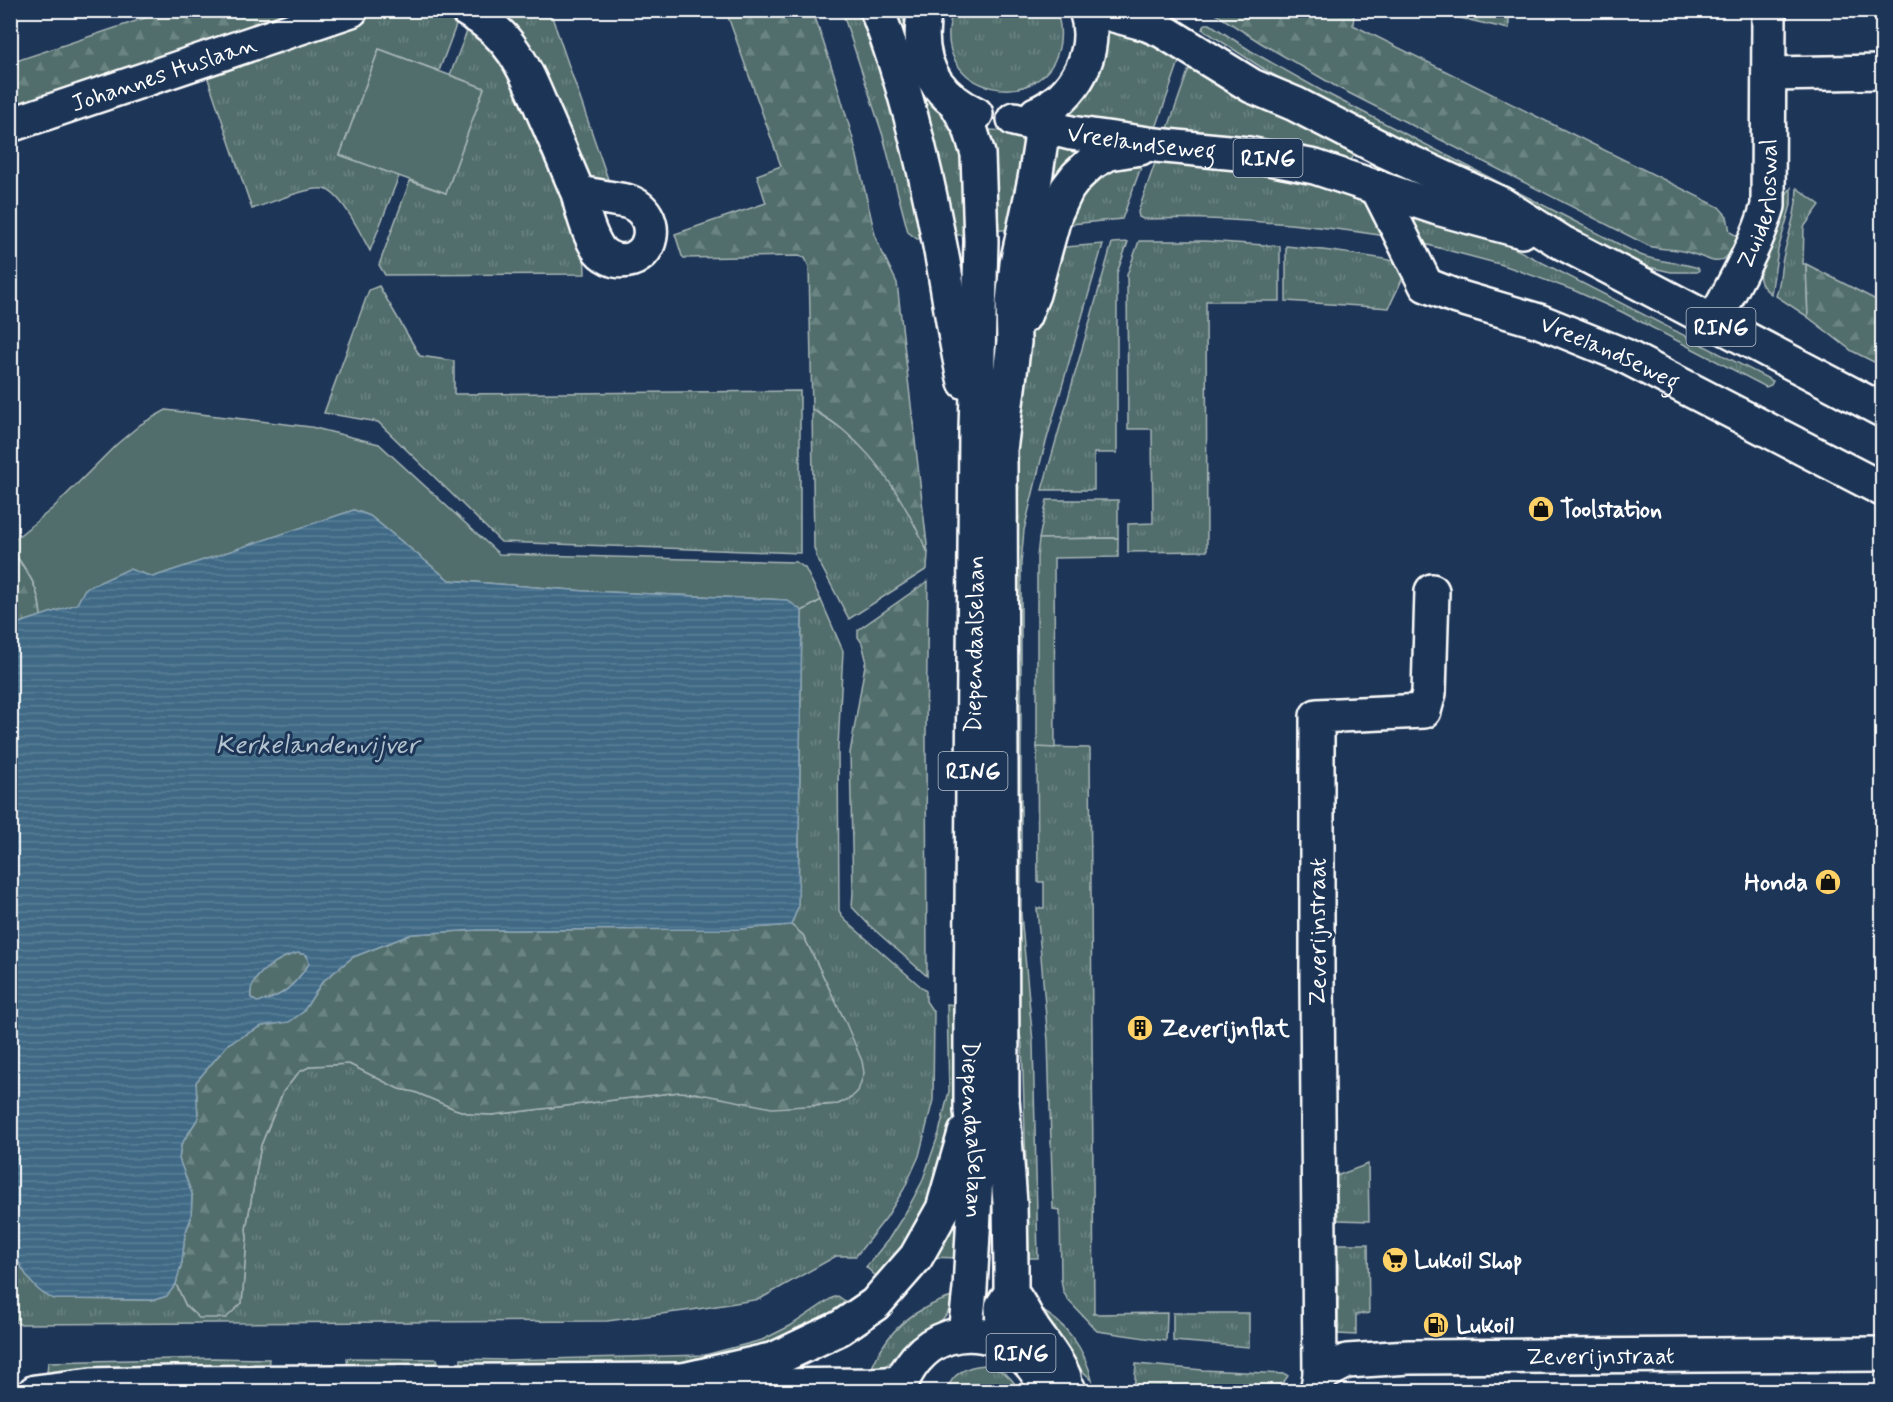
<svg xmlns="http://www.w3.org/2000/svg" width="1893" height="1402" font-family="Mynerve,sans-serif">
	<defs>
		<pattern id="grass-tufts" width="24" height="20" patternUnits="userSpaceOnUse" patternTransform="scale(1.5)"><rect width="24" height="20" fill="#516e6c"/><path d="M3 7l-1-3M5 7V3M7 7l1-3M15 17l-1-3M17 17v-4M19 17l1-3" fill="none" stroke="#6b8482"/></pattern>
		<pattern id="forest-firs" width="22" height="20" patternUnits="userSpaceOnUse" patternTransform="scale(1.5)"><rect width="22" height="20" fill="#516e6c"/><path d="M5 1l3.5 6h-7zM16 11l3.5 6h-7z" fill="#6b8482"/></pattern>
		<pattern id="water-rules" width="6" height="5" patternUnits="userSpaceOnUse" patternTransform="scale(1.5)"><rect width="6" height="5" fill="#3f6986"/><path d="M0 2.5h6" fill="none" stroke="#5c8098"/></pattern>
	</defs>
	<rect width="100%" height="100%" fill="#1d3557"/>
	<filter id="ink" filterUnits="userSpaceOnUse"><feTurbulence type="fractalNoise" baseFrequency=".0167" numOctaves="2"/><feDisplacementMap in="SourceGraphic" scale="12" xChannelSelector="R" yChannelSelector="G"/><feConvolveMatrix kernelMatrix="1 2 1 2 8 2 1 2 1" color-interpolation-filters="sRGB"/></filter>
	<g filter="url(#ink)">
		<g fill="url(#grass-tufts)" stroke="#a8b6b6" stroke-width="1.5">
			<path d="M394 11C419 11 435 12 458 20L439 71 379 49 340 155 399 176 370 251C362 236 341 192 324 189 309 186 268 204 252 209L206 73 376 14Z"/>
			<path d="M506 11H550L610 185 592 179 583 171 507 21Z"/>
			<path d="M842 11H869L931 237 917 239 908 232 883 136Z"/>
			<path d="M886 11H900L906 26 909 50 943 112 963 160 972 234 945 236Z"/>
			<path d="M953 11H1055C1061 20 1061 32 1060 42 1049 119 925 97 953 11Z"/>
			<path d="M1205 24H1210L1251 51 1322 91 1638 254C1657 263 1678 261 1698 268L1699 270 1697 272H1671L1640 265 1306 94 1267 71 1202 29Z"/>
			<path d="M469 26 503 57 584 248 585 274 385 275 379 265 410 181 446 193 484 88 450 75Z"/>
			<path d="M1101 26 1183 50 1155 131 1065 119Z"/>
			<path d="M1193 57 1355 152 1351 161 1249 141 1167 131Z"/>
			<path d="M989 130C1010 131 1019 131 1028 152L1017 229 989 231Z"/>
			<path d="M1050 143 1081 148 1069 159 1061 170 1043 225Z"/>
			<path d="M1144 159 1122 219 1060 225 1094 174Z"/>
			<path d="M1156 160 1219 166 1302 178 1367 201 1386 236C1306 224 1224 216 1143 219L1139 217 1138 212Z"/>
			<path d="M1791 188V205L1778 250 1771 294C1762 287 1758 282 1760 270L1778 227 1787 193Z"/>
			<path d="M1797 188 1820 205 1804 227 1803 264H1806L1808 317 1776 296C1781 282 1780 268 1784 254 1789 232 1797 211 1797 188Z"/>
			<path d="M1399 207 1460 225 1512 247 1773 381 1771 385 1766 387 1622 312 1573 290 1503 265 1417 242Z"/>
			<path d="M1139 241H1205L1280 246V301H1206L1207 551 1128 552V524L1153 523 1152 429H1128L1127 275Z"/>
			<path d="M1128 242 1117 273V453H1094V490H1042L1112 243Z"/>
			<path d="M1103 244 1042 456 1024 530 1021 563V914L1033 1042 1038 1258H1029L1022 1044 1007 966 1017 420 1030 338 1053 248Z"/>
			<path d="M1286 246C1326 250 1365 255 1405 263 1406 279 1394 293 1389 308L1286 301Z"/>
			<path d="M379 286 420 356 454 361V394L800 391V553L501 542 378 422 324 413 369 290Z"/>
			<path d="M812 409 843 429 871 456 892 485 910 512 928 553 927 569 849 619 817 558 814 548Z"/>
			<path d="M1047 500H1118V538L1039 539Z"/>
			<path d="M821 600 843 651 838 747 839 911 845 920 926 991V1001L934 1013 933 1100 919 1156 904 1189 886 1218 856 1256H836L760 1299 692 1310 607 1321 18 1324 11 1317 10 1246C22 1266 31 1292 55 1299L154 1300 166 1296 176 1284 186 1306 242 1303 247 1238 246 1229 261 1145 283 1092 299 1072 311 1066 349 1064 399 1089 415 1092 455 1109 471 1114 492 1115 679 1092 815 1106 838 1104 851 1098 845 1021 803 935 791 925 798 907 802 611Z"/>
			<path d="M1037 747 1089 748 1090 749 1094 1313 1092 1314 1167 1313 1166 1341 1097 1331 1068 1300 1063 1291 1061 1279 1060 1210 1053 1209 1048 1041 1037 908H1044V882H1038Z"/>
			<path d="M947 1004 955 1005C956 1041 959 1079 955 1115 951 1155 931 1210 908 1244 900 1256 889 1268 880 1280L866 1267 888 1240 907 1210 922 1182 939 1133 949 1091Z"/>
			<path d="M970 1146 962 1258 924 1257Z"/>
			<path d="M1368 1164 1369 1221 1338 1220 1336 1176Z"/>
			<path d="M1338 1244H1368L1369 1313 1356 1315V1335L1338 1334Z"/>
			<path d="M838 1296 849 1304 807 1333 706 1365 461 1367V1359L505 1360 705 1355 762 1340 790 1326 832 1298Z"/>
			<path d="M955 1296 956 1301 939 1324 915 1340 895 1359 882 1368 871 1370C887 1329 914 1308 955 1296Z"/>
			<path d="M1037 1308C1066 1322 1085 1349 1092 1380L1077 1366Z"/>
			<path d="M1173 1313H1249V1347L1173 1341Z"/>
			<path d="M214 1358 269 1359 268 1369 84 1370 47 1373 48 1362Z"/>
			<path d="M347 1358 437 1359 439 1364 436 1368 348 1369Z"/>
			<path d="M1136 1364 1203 1370 1285 1374 1288 1376 1283 1383 1268 1391H1134Z"/>
			<path d="M986 1365C1001 1369 1013 1376 1018 1391H946C953 1373 966 1366 986 1365Z"/>
		</g>
		<g fill="url(#forest-firs)" stroke="#a8b6b6" stroke-width="1.5">
			<path d="M166 11H307L11 111 10 63Z"/>
			<path d="M726 11H813L834 74 853 139 876 239 897 283 928 553C907 507 883 463 843 430 834 422 822 415 812 409L809 267 805 258 799 256 684 258 682 256 675 234 766 203 757 175 781 166Z"/>
			<path d="M1211 11H1357L1354 14 1353 25 1719 207 1727 216 1730 232 1739 237C1720 277 1714 257 1682 251 1670 248 1660 250 1649 246L1337 87 1261 43Z"/>
			<path d="M1429 11H1476L1509 17V29Z"/>
			<path d="M1806 264 1882 303V366L1852 351 1808 317Z"/>
			<path d="M10 548C28 573 39 585 41 616L11 626Z"/>
			<path d="M928 581 926 735 927 976 869 925 852 907 853 892 850 753 866 659 862 643 858 637V630Z"/>
			<path d="M791 925 803 935 845 1021 862 1061 864 1073 858 1091 851 1098 838 1104 772 1108 695 1093 679 1092 492 1115 471 1114 455 1109 415 1092 399 1089 349 1064 311 1066 299 1072 283 1092 261 1145 246 1229 247 1238 242 1303 226 1318H199L186 1306 176 1284 182 1262 185 1234 191 1218 192 1195 179 1159 181 1145 198 1118 196 1082 229 1043 262 1026 289 1021 303 1012 322 982 353 957 412 934 478 930 740 929Z"/>
			<path d="M298 953 307 955 309 964C295 984 282 999 257 1002L251 998C247 976 279 957 298 953Z"/>
		</g>
		<g fill="#516e6c" stroke="#a8b6b6" stroke-width="1.5">
			<path d="M379 49 484 88 446 193 340 155Z"/>
			<path d="M166 410 311 427 379 444 499 554 796 562 805 568 821 600 802 611 786 600 585 591 449 580 370 516 354 510 153 577 129 569 85 589 77 604 41 616C39 585 28 573 11 548L10 543 53 508 117 444 141 424Z"/>
			<path d="M1118 538V557L1054 558 1055 748 1037 747V557L1039 539Z"/>
		</g>
		<path fill="url(#water-rules)" stroke="#8ca5b6" stroke-width="1.5" fill-rule="evenodd" d="M354 510 370 516 449 580 585 591 787 600 802 611 798 907 791 925 740 929 478 930 412 934 353 957 322 982 303 1012 289 1022 262 1026 229 1043 196 1082 198 1118 181 1145 179 1159 192 1194 191 1218 185 1234 182 1262 176 1284 167 1296 154 1300 55 1299C31 1292 22 1267 10 1246L11 626 77 604 85 589 129 569 153 577ZM298 953 307 955 309 964C295 984 282 999 257 1002L251 998C247 976 279 957 298 953Z"/>
		<g fill="none" stroke-linecap="round" stroke-linejoin="round">
			<g stroke="#fff" stroke-width="38">
				<g id="minor">
					<path d="M467 10C513 35 526 71 545 116 556 141 567 167 578 193 582 210 589 236 599 250 603 255 609 258 615 260 654 268 665 212 626 201L578 193"/>
					<path d="M1769 74 1882 72"/>
					<path id="s1" d="M10 125 351 10"/>
					<path id="s2" d="M1377 187 1426 285 1454 296 1539 321 1623 355 1882 489"/>
					<path id="s3" d="M1713 323C1733 285 1756 247 1768 206L1769 10"/>
					<path id="s4" d="M1320 1375 1347 1361 1409 1357 1882 1354"/>
					<path d="M35 1392 91 1385 174 1383 683 1380 750 1386 872 1385 901 1383"/>
					<path d="M1317 1392 1320 1375 1317 980V716L1424 711 1429 693 1432 591"/>
				</g>
			</g>
			<g stroke="#fff" stroke-width="38">
				<g id="major">
					<path d="M877 10C906 86 925 167 940 246 949 291 954 337 965 382"/>
					<path d="M925 10C915 57 932 94 976 114"/>
					<path d="M1095 10 1147 24 1163 31 1252 86 1295 104 1386 151 1501 204 1561 242 1882 410"/>
					<path id="s5" d="M956 103 970 128 978 154 981 241 976 431 971 1022V1111L977 1157 970 1289 965 1334"/>
					<path d="M1036 114C1075 97 1100 52 1086 10"/>
					<path id="s6" d="M1014 119 1071 133 1156 145 1248 154 1315 167 1441 209 1522 231"/>
					<path d="M1024 316 1033 294 1055 214 1067 189 1077 176 1091 163 1109 153 1140 148"/>
					<path d="M1011 1293C1021 1305 1025 1316 1033 1329 1044 1345 1057 1360 1064 1377"/>
					<path d="M1009 1344 1003 1324 1002 1307 1011 1293V1268L1010 1203 1002 1099 1000 450 1014 342 1013 302 1017 264 1035 179 1041 141 1054 103"/>
					<path d="M683 1380 775 1359 840 1328 875 1304 916 1257 943 1209 965 1133"/>
					<path d="M900 1392C901 1379 908 1369 916 1359 953 1316 1016 1333 1041 1379L1068 1388"/>
				</g>
			</g>
			<use href="#minor" stroke="#1d3557" stroke-width="33"/>
			<use href="#major" stroke="#1d3557" stroke-width="33"/>
		</g>
	</g>
	<defs>
		<g id="shop-disc" transform="scale(1.35)"><circle r="9.5" fill="#ffd166" stroke="#1d3557"/><path d="M-5-2.5h2.3a2.7 3.5 0 0 1 5.4 0H5L5.5 6h-11ZM-1.5-2.5h3a1.5 2.3 0 0 0-3 0Z" fill="#111"/></g>
		<g id="building-disc" transform="scale(1.35)"><circle r="9.5" fill="#ffd166" stroke="#1d3557"/><path d="M-4-6H4V6H1V3H-1V6H-4ZM-2.5-4.3h1.7v1.8h-1.7ZM.8-4.3h1.7v1.8H.8ZM-2.5-1h1.7V.8h-1.7ZM.8-1h1.7V.8H.8Z" fill="#111"/></g>
		<g id="supermarket-disc" transform="scale(1.35)"><circle r="9.5" fill="#ffd166" stroke="#1d3557"/><path d="M-6-5.5h2.5l.6 2H6L4.5 2H-2.5L-4.4-4H-6ZM-1.5 3.2a1.3 1.3 0 1 0 .1 0ZM3 3.2a1.3 1.3 0 1 0 .1 0Z" fill="#111"/></g>
		<g id="fuel-disc" transform="scale(1.35)"><circle r="9.5" fill="#ffd166" stroke="#1d3557"/><path d="M-5.5-6h7V0h2V4h1.3V-2.5L3-4.5l.8-.8L6-3V5H2.5V1h-1V6h-7ZM-4.2-4.7v3.2H.2V-4.7Z" fill="#111"/></g>
	</defs>
	<g fill-rule="evenodd">
		<use href="#shop-disc" x="1541" y="509"/>
		<use href="#shop-disc" x="1828" y="882"/>
		<use href="#building-disc" x="1140" y="1028"/>
		<use href="#supermarket-disc" x="1395" y="1260"/>
		<use href="#fuel-disc" x="1436" y="1325"/>
	</g>
	<g text-anchor="middle" stroke-width="6" stroke-linejoin="round" paint-order="stroke">
		<g fill="#1d3557" stroke="#bbc2cd" stroke-width="1.5">
			<rect x="1233.5" y="139" width="69" height="38" rx="4.5"/>
			<rect x="1686.5" y="308" width="69" height="38" rx="4.5"/>
			<rect x="938.5" y="752" width="69" height="38" rx="4.5"/>
			<rect x="986.5" y="1334" width="69" height="38" rx="4.5"/>
		</g>
		<g font-size="22" font-weight="bold" fill="#fff">
			<text x="1268" y="166">RING</text>
			<text x="1721" y="335">RING</text>
			<text x="973" y="779">RING</text>
			<text x="1021" y="1361">RING</text>
		</g>
		<g font-size="24" fill="#fff" stroke="#1d3557">
			<text dy="8" stroke="none"><textPath href="#s1" startOffset="162">Johannes Huslaan</textPath></text>
			<text dy="8" stroke="none"><textPath href="#s6" startOffset="130">Vreelandseweg</textPath></text>
			<text dy="8" stroke="none"><textPath href="#s3" startOffset="130">Zuiderloswal</textPath></text>
			<text dy="8" stroke="none"><textPath href="#s2" startOffset="306">Vreelandseweg</textPath></text>
			<text transform="translate(974 644) rotate(-89)" y="8">Diependaalselaan</text>
			<text transform="translate(1317 932) rotate(-90)" y="8">Zeverijnstraat</text>
			<text dy="8" stroke="none"><textPath href="#s5" startOffset="1032">Diependaalselaan</textPath></text>
			<text dy="8" stroke="none"><textPath href="#s4" startOffset="284">Zeverijnstraat</textPath></text>
		</g>
		<g font-size="24" font-weight="bold" fill="#fff" stroke="#1d3557" text-anchor="start">
			<text x="1560" y="517">Toolstation</text>
			<text x="1808" y="890" text-anchor="end">Honda</text>
			<text x="1160" y="1036">Zeverijnflat</text>
			<text x="1414" y="1268">Lukoil Shop</text>
			<text x="1456" y="1333">Lukoil</text>
		</g>
		<g font-size="26" font-style="italic" fill="#b2c3cf" stroke="#1d3557">
			<text x="317" y="753">Kerkelandenvijver</text>
		</g>
	</g>
	<rect width="1893" height="1402" fill="none" stroke="#1d3557" stroke-width="36"/>
	<rect x="18" y="18" width="1857" height="1366" fill="none" stroke="#fff" stroke-width="2" filter="url(#ink)"/>
</svg>
